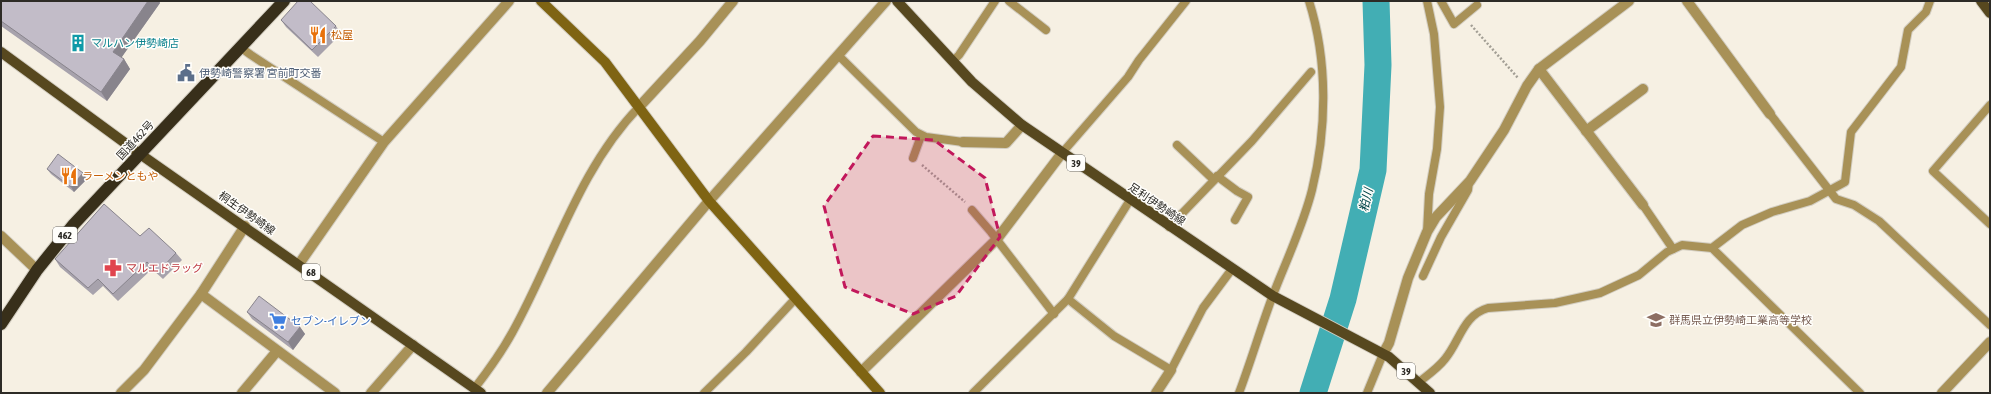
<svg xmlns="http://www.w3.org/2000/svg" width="1991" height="394" font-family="'Asap Condensed','Noto Sans JP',sans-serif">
	<rect width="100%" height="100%" fill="#f6f0e3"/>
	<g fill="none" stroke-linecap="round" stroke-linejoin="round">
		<path stroke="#42aeb4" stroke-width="27" d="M1313 393 1343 299 1373 170 1378 65 1376 1"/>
		<g stroke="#d2cdc1" stroke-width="10">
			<g id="lane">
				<path d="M1009 1 1046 30"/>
				<path d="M1441 1 1454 24 1477 5"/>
				<path d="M240 47 251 55 384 142"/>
				<path d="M838 55 916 132 926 137 963 142"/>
				<path d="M953 61 959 55 995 1"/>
				<path d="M1990 105 1933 171 1990 224"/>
				<path d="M1770 114 1836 199 1854 205 1879 221 1990 325"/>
				<path d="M1177 145 1214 180"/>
				<path d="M1062 153 1128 77 1139 60 1186 1"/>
				<path d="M913 158 921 136"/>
				<path d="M1217 176 1237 191 1248 197 1235 220"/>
				<path d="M1643 205 1673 249"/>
				<path d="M972 210 991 232 1054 314"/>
				<path d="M1169 227 1252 141 1311 72"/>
				<path d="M1427 232 1429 194 1437 149 1440 107 1434 34 1427 1"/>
				<path d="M1712 248 1742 225 1772 212 1810 201 1845 182 1851 132 1901 67 1908 30 1926 12 1930 1"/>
				<path d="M1423 276 1441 237 1468 190 1469 182"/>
				<path d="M1068 299 1114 336 1171 370 1203 308 1232 269"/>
				<path d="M1419 382C1428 375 1438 368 1445 359 1460 341 1463 315 1488 308L1555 303 1600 293 1639 275 1667 252 1682 245 1712 248 1860 393"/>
				<path d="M474 389C488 371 501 353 512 333 554 258 578 170 639 107"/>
				<path d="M704 393 746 352 795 299"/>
				<path d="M973 393 1068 299 1130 200"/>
				<path d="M1239 393C1251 361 1261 327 1273 295 1286 261 1303 226 1312 190 1327 129 1328 61 1309 1"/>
				<path d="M1367 393 1383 354"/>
			</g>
		</g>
		<g stroke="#d2cdc1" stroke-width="12">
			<g id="street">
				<path d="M1687 1 1770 114"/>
				<path d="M1539 69 1643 205"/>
				<path d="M639 107 700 41 733 1"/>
				<path d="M1586 131 1643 89"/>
				<path d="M963 142 1006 143 1022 125"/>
				<path d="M1 236 37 270"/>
				<path d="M299 264 384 142 509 1"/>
				<path d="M201 294 335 393"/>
				<path d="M1383 354 1389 343 1408 278 1427 232 1436 217 1470 181 1504 130 1527 86 1539 69 1629 1"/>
				<path d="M861 372 997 239 1062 153"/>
				<path d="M121 393 144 370 201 294 245 226"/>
				<path d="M242 393 277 351"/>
				<path d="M371 393 413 345"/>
				<path d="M547 393 709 201 886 1"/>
				<path d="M1156 393 1171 370"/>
				<path d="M1942 393 1990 342"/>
			</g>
		</g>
		<g stroke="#d2cdc1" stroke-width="12">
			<path id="secondary" d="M541 1 605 62 709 201 880 393"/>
		</g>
		<g stroke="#d2cdc1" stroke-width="12">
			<g id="primary">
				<path d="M897 1 972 82 1022 125 1273 296 1389 357 1430 393"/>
				<path d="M1981 1 1990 13"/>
				<path d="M1 52 140 154 481 393"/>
			</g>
		</g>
		<g stroke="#d2cdc1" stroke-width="14">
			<path id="highway" d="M1 324 37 270 74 224 284 1"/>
		</g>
		<g stroke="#a39f95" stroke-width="2.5" stroke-dasharray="2 2" stroke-linecap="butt">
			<path d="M1471 25 1518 78"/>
			<path d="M922 165 965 202"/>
		</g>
		<use href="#lane" stroke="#a89157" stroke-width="8"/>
		<use href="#street" stroke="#a89157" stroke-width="10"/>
		<use href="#secondary" stroke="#7f6413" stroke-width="10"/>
		<use href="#primary" stroke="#57481f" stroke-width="10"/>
		<use href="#highway" stroke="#382f1a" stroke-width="12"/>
	</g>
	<g fill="#a7a2ac">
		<path d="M1 1H159L160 3 121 58 124 59 130 69 107 101 1 26Z"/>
		<path d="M281 20 336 26 341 34 318 57 286 27Z"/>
		<path d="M47 169 83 173 87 179 74 192 51 174Z"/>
		<path d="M140 236 176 253 182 260 163 279 152 269 118 301 103 286 93 295 60 267 55 259Z"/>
		<path d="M247 312 300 327 305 334 293 350 252 319Z"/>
	</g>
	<g fill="#88848c">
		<path d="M148 1H159L160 3 119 61 113 52Z"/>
		<path d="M124 59 130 69 107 101 101 92Z"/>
		<path d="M83 173 87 179 74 192 71 187Z"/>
		<path d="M300 327 305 334 293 350 288 342Z"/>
	</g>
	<g fill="#c2bcc8" stroke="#88848c">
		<path d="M1 1H148L113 52 124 59 101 92 1 21Z"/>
		<path d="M298 1H310L336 26 312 50 281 20Z"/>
		<path d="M58 154 83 173 71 187 47 169Z"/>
		<path d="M104 204 140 236 149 228 176 253 158 272 147 262 113 294 98 279 88 288 55 259Z"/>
		<path d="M259 296 300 327 288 342 247 312Z"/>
	</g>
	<path fill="#c2185b" fill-opacity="0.2" stroke="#c2185b" stroke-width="3" stroke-dasharray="8 5" stroke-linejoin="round" d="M873 136 934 140 985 178 1000 237 956 296 913 314 845 287 824 206Z"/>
	<defs>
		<g id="restaurant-bare" transform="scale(1.38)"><path d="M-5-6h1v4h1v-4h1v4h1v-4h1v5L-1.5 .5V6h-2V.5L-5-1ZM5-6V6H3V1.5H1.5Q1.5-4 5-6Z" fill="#e8710a" stroke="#fffefb" stroke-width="2.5" paint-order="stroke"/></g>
		<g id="building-bare" transform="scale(1.38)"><path d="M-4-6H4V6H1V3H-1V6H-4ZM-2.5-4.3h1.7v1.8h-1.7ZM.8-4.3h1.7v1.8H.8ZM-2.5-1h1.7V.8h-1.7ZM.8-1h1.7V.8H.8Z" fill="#0f9aa8" stroke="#fffefb" stroke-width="2.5" paint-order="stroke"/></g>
		<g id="civic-bare" transform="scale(1.38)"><path d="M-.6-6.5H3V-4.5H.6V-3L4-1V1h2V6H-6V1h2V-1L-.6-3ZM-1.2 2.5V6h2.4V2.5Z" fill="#5c6f8a" stroke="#fffefb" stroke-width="2.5" paint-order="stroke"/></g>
		<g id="pharmacy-bare" transform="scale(1.38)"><path d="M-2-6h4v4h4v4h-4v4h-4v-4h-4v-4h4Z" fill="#e0444e" stroke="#fffefb" stroke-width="2.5" paint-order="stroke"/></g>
		<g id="school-bare" transform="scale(1.38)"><path d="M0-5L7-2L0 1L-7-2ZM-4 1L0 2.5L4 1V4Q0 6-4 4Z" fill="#8d6e63" stroke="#fffefb" stroke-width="2.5" paint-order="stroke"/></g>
		<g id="supermarket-bare" transform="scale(1.38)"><path d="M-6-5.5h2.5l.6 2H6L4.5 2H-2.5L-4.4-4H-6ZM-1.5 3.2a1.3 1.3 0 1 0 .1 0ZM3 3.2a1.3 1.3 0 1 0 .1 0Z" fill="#3f7fe0" stroke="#fffefb" stroke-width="2.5" paint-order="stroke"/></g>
	</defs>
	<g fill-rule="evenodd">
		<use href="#restaurant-bare" x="318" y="35"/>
		<use href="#building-bare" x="78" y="43"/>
		<use href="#civic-bare" x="186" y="73"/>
		<use href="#restaurant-bare" x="69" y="176"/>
		<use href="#pharmacy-bare" x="113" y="268"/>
		<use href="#school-bare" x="1656" y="320"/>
		<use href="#supermarket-bare" x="278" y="321"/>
	</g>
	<g text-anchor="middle" stroke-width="3" stroke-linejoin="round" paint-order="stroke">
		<g fill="#fffefb" stroke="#6c6a66" stroke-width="1">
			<rect x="1067" y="155" width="18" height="16" rx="3"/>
			<rect x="53" y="227" width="24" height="16" rx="3"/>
			<rect x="302" y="264" width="18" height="16" rx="3"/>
			<rect x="1397" y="363" width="18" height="16" rx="3"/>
		</g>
		<g font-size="10" font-weight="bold" fill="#2d2b26">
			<text x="1076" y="167">39</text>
			<text x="65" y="239">462</text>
			<text x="311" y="276">68</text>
			<text x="1406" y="375">39</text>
		</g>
		<g font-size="11" fill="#c56008" stroke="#fffefb" text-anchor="start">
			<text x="331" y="39">松屋</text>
			<text x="82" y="180">ラーメンともや</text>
		</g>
		<g font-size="11" fill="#0d838f" stroke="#fffefb" text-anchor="start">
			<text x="91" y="47">マルハン伊勢崎店</text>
		</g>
		<g font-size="11" fill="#4e5e75" stroke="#fffefb" text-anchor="start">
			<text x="199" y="77">伊勢崎警察署 宮前町交番</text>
		</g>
		<g font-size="11" fill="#2d2b26" stroke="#fffefb">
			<text transform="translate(135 140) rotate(-47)" y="4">国道462号</text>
			<text transform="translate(1157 204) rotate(34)" y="4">足利伊勢崎線</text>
			<text transform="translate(247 213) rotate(35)" y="4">桐生伊勢崎線</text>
		</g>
		<g font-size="11" fill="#be3a42" stroke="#fffefb" text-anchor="start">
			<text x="126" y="272">マルエドラッグ</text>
		</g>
		<g font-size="11" fill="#785e54" stroke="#fffefb" text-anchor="start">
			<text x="1669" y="324">群馬県立伊勢崎工業高等学校</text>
		</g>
		<g font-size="11" fill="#366cbe" stroke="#fffefb" text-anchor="start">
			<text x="291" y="325">セブン-イレブン</text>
		</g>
		<g font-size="12" font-style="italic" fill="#004548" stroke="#fffefb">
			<text transform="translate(1366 200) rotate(-77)" y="4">粕川</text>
		</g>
	</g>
	<rect width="1991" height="394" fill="none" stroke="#2d2b26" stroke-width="4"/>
</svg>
